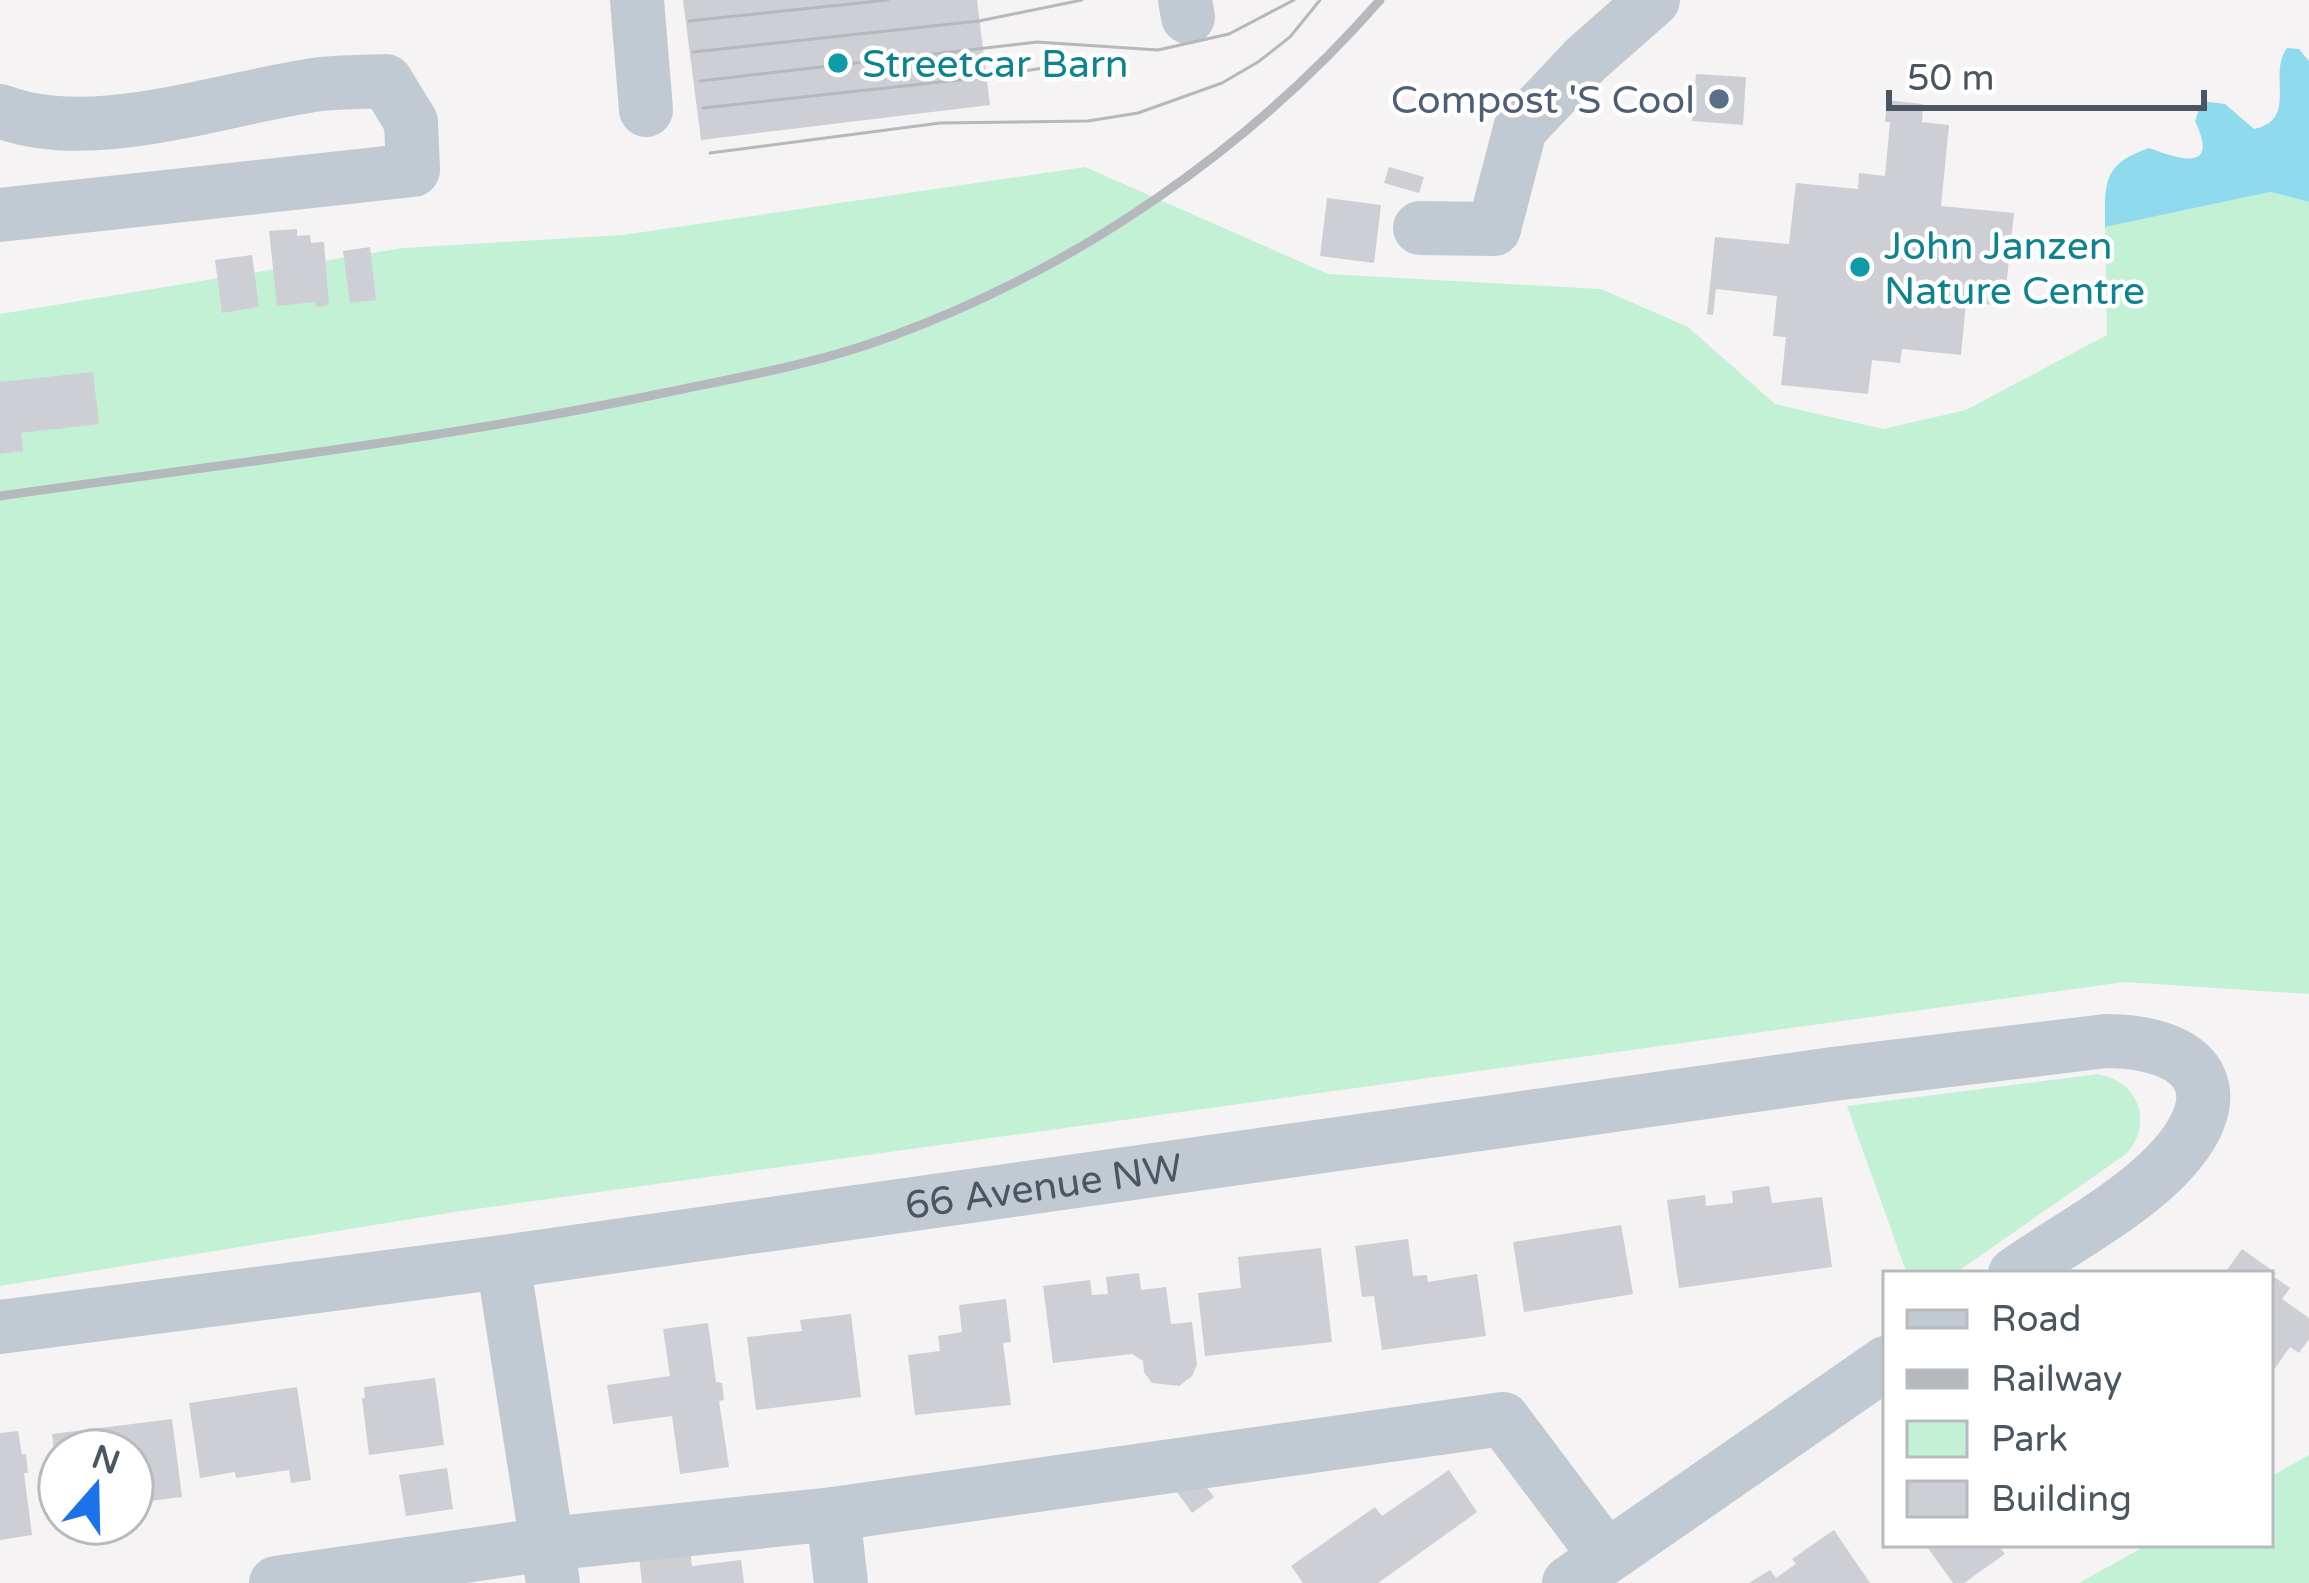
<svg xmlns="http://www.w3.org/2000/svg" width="2309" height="1583" font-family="'Varela Round',sans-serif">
	<rect width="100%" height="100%" fill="#f5f3f3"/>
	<g fill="#c3f1d5">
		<path d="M1085 167 1328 274 1601 289 1688 327 1775 404 1883 429 1966 410 2107 335 2105 227 2270 192 2309 202V994L2125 982 454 1212 0 1286V314L403 248 623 235Z"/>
		<path d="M2098 1074C2139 1082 2154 1123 2126 1154L1954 1274H1907L1847 1106Z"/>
		<path d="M2309 1455V1583H2079L2149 1544H2270V1477Z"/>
	</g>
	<path fill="#90daee" d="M2287 48 2299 49 2309 61V202L2270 192 2105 227C2105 183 2102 164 2149 148 2179 159 2220 173 2195 121L2202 101 2225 104 2254 129C2299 119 2267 75 2287 48Z"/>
	<g fill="#cdcfd5">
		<path d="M683 0H977L990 105 701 140Z"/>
		<path d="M1696 74 1746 77 1743 125 1692 121Z"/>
		<path d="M1887 100 1923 104 1922 122 1949 125 1941 206 2014 213 2004 306 1966 302 1961 355 1902 349 1900 363 1872 360 1868 394 1781 385 1786 337 1773 336 1777 296 1716 289 1713 315 1707 314 1715 237 1789 244 1796 183 1858 189 1859 173 1885 176 1890 122H1885Z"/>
		<path d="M1389 167 1424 177 1419 193 1384 183Z"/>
		<path d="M1327 198 1381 205 1374 263 1320 256Z"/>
		<path d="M297 229V236L310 235 311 243 324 242 329 305 316 307 315 302 277 306 269 231Z"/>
		<path d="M370 247 376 300 350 303 343 251Z"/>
		<path d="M252 255 259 307 222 313 215 260Z"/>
		<path d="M93 372 99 424 21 433 23 451 0 454V382Z"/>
		<path d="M1769 1186 1772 1203 1822 1197 1832 1267 1679 1288 1667 1200 1705 1195 1706 1206 1733 1203 1732 1191Z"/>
		<path d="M1621 1225 1633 1294 1524 1312 1513 1242Z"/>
		<path d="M1408 1239 1413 1276 1427 1275 1428 1282 1477 1274 1486 1336 1382 1350 1374 1296 1362 1297 1355 1246Z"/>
		<path d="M1321 1248 1332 1342 1205 1356 1198 1293 1241 1288 1238 1257Z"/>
		<path d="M2242 1249 2277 1274H2224Z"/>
		<path d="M1139 1273 1141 1290 1166 1287 1171 1324 1192 1322 1197 1365 1192 1376 1179 1386 1152 1383 1144 1372 1143 1361 1132 1354 1053 1363 1043 1286 1090 1280 1092 1295 1108 1294 1106 1277Z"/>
		<path d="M2270 1274 2290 1288 2282 1299 2309 1318V1339L2299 1353 2290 1347 2273 1371 2270 1369Z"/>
		<path d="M1006 1299 1011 1342 1003 1343 1011 1405 915 1415 908 1355 940 1351 938 1336 962 1332 959 1305Z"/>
		<path d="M851 1314 861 1397 756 1410 747 1337 802 1331 800 1320Z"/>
		<path d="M708 1323 716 1382 722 1383 724 1400 719 1401 729 1467 680 1474 672 1416 613 1424 607 1385 670 1376 663 1329Z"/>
		<path d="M435 1378 444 1445 369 1455 362 1398H365L364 1387Z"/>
		<path d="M297 1387 311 1480 291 1483 289 1470 236 1478 235 1472 200 1478 189 1403Z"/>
		<path d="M172 1419 182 1497 132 1503V1451H60L57 1478 52 1434Z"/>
		<path d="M18 1431 22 1455 26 1454 28 1473H24L32 1535 0 1540V1433Z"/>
		<path d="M447 1468 453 1509 406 1516 399 1475Z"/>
		<path d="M1449 1470 1477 1512 1378 1583H1303L1291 1566 1375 1507 1382 1516Z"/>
		<path d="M1199 1477 1214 1497 1192 1513 1177 1492Z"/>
		<path d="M1834 1530 1870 1583H1749L1770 1570 1776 1578 1796 1564 1792 1559Z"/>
		<path d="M1925 1544H1997L2005 1554 1964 1583H1953Z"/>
		<path d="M690 1550 692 1566 741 1560 744 1583H642L639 1556Z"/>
	</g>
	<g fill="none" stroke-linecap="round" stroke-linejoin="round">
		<g stroke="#c1cad2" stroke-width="54">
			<path d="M637 0 646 110"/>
			<path d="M1185 0 1188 17"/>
			<path d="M0 111C92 147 224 97 321 84 343 82 365 82 386 81L411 122 413 170 0 215"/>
			<path d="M1420 228 1494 229 1520 129 1586 59 1653 0"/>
			<path d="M503 1262 553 1583"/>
			<path id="s1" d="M0 1327 503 1262 1833 1074 2106 1041C2208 1042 2236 1099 2160 1172 2119 1211 2062 1241 2015 1274"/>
			<path d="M833 1514 841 1583"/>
			<path d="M276 1583 548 1544 833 1514 1503 1419 1606 1556"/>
			<path d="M1569 1583 1886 1363"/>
		</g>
		<g stroke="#b5b8bd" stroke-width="3">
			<path d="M689 21 888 0"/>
			<path d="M693 52 979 21 1082 0"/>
			<path d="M700 81 1037 42 1158 50 1229 34 1294 0"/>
			<path d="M703 108 986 77 1114 57"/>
			<path d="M710 153 940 123 1088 121 1138 113 1222 83 1258 62 1290 37 1320 0"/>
		</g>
		<path stroke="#b5b8bd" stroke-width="9" d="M0 496C218 465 438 440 654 395 734 378 815 365 892 336 1077 268 1250 149 1380 0"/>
	</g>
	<g fill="#0f9aa8" stroke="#fff" stroke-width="4.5">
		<circle cx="838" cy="63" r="12"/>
		<circle cx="1860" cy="267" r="12"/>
	</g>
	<circle fill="#5c6f8a" stroke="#fff" stroke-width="4.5" cx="1719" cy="99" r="12"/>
	<g text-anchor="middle" stroke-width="9" stroke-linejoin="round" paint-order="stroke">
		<g font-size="39" fill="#0d838f" stroke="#fff" text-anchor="start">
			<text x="862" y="77">Streetcar Barn</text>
			<text x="1884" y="259">John Janzen<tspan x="1884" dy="45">Nature Centre</tspan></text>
		</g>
		<g font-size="39" fill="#4e5e75" stroke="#fff" text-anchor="end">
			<text x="1695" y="113">Compost 'S Cool</text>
		</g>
		<g font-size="39" fill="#4a5661" stroke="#fff">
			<text dy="14" stroke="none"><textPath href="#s1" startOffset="1053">66 Avenue NW</textPath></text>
		</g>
	</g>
	<rect x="1883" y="1271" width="390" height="276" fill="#ffffff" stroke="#b7bbc0" stroke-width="3"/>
	<rect x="1907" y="1310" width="60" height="18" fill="#c1cad2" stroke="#b7bbc0" stroke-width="3"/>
	<text x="1991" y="1331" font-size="36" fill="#4a5661">Road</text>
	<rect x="1907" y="1370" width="60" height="18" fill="#b5b8bd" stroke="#b7bbc0" stroke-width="3"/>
	<text x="1991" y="1391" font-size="36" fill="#4a5661">Railway</text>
	<rect x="1907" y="1421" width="60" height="36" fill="#c3f1d5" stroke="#b7bbc0" stroke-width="3"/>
	<text x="1991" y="1451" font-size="36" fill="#4a5661">Park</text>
	<rect x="1907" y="1481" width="60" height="36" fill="#cdcfd5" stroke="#b7bbc0" stroke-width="3"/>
	<text x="1991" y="1511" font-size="36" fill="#4a5661">Building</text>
	<g transform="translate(96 1487) rotate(20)"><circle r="57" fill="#ffffff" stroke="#b7bbc0" stroke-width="3"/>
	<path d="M0-9L21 45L0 30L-21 45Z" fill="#1a73e8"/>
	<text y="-18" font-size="33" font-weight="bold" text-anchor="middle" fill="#4a5661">N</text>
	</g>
	<path d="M1889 90v18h315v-18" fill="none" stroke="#4a5661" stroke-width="6"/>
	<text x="1907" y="90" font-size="36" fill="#4a5661" stroke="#ffffff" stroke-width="9" paint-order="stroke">50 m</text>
</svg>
